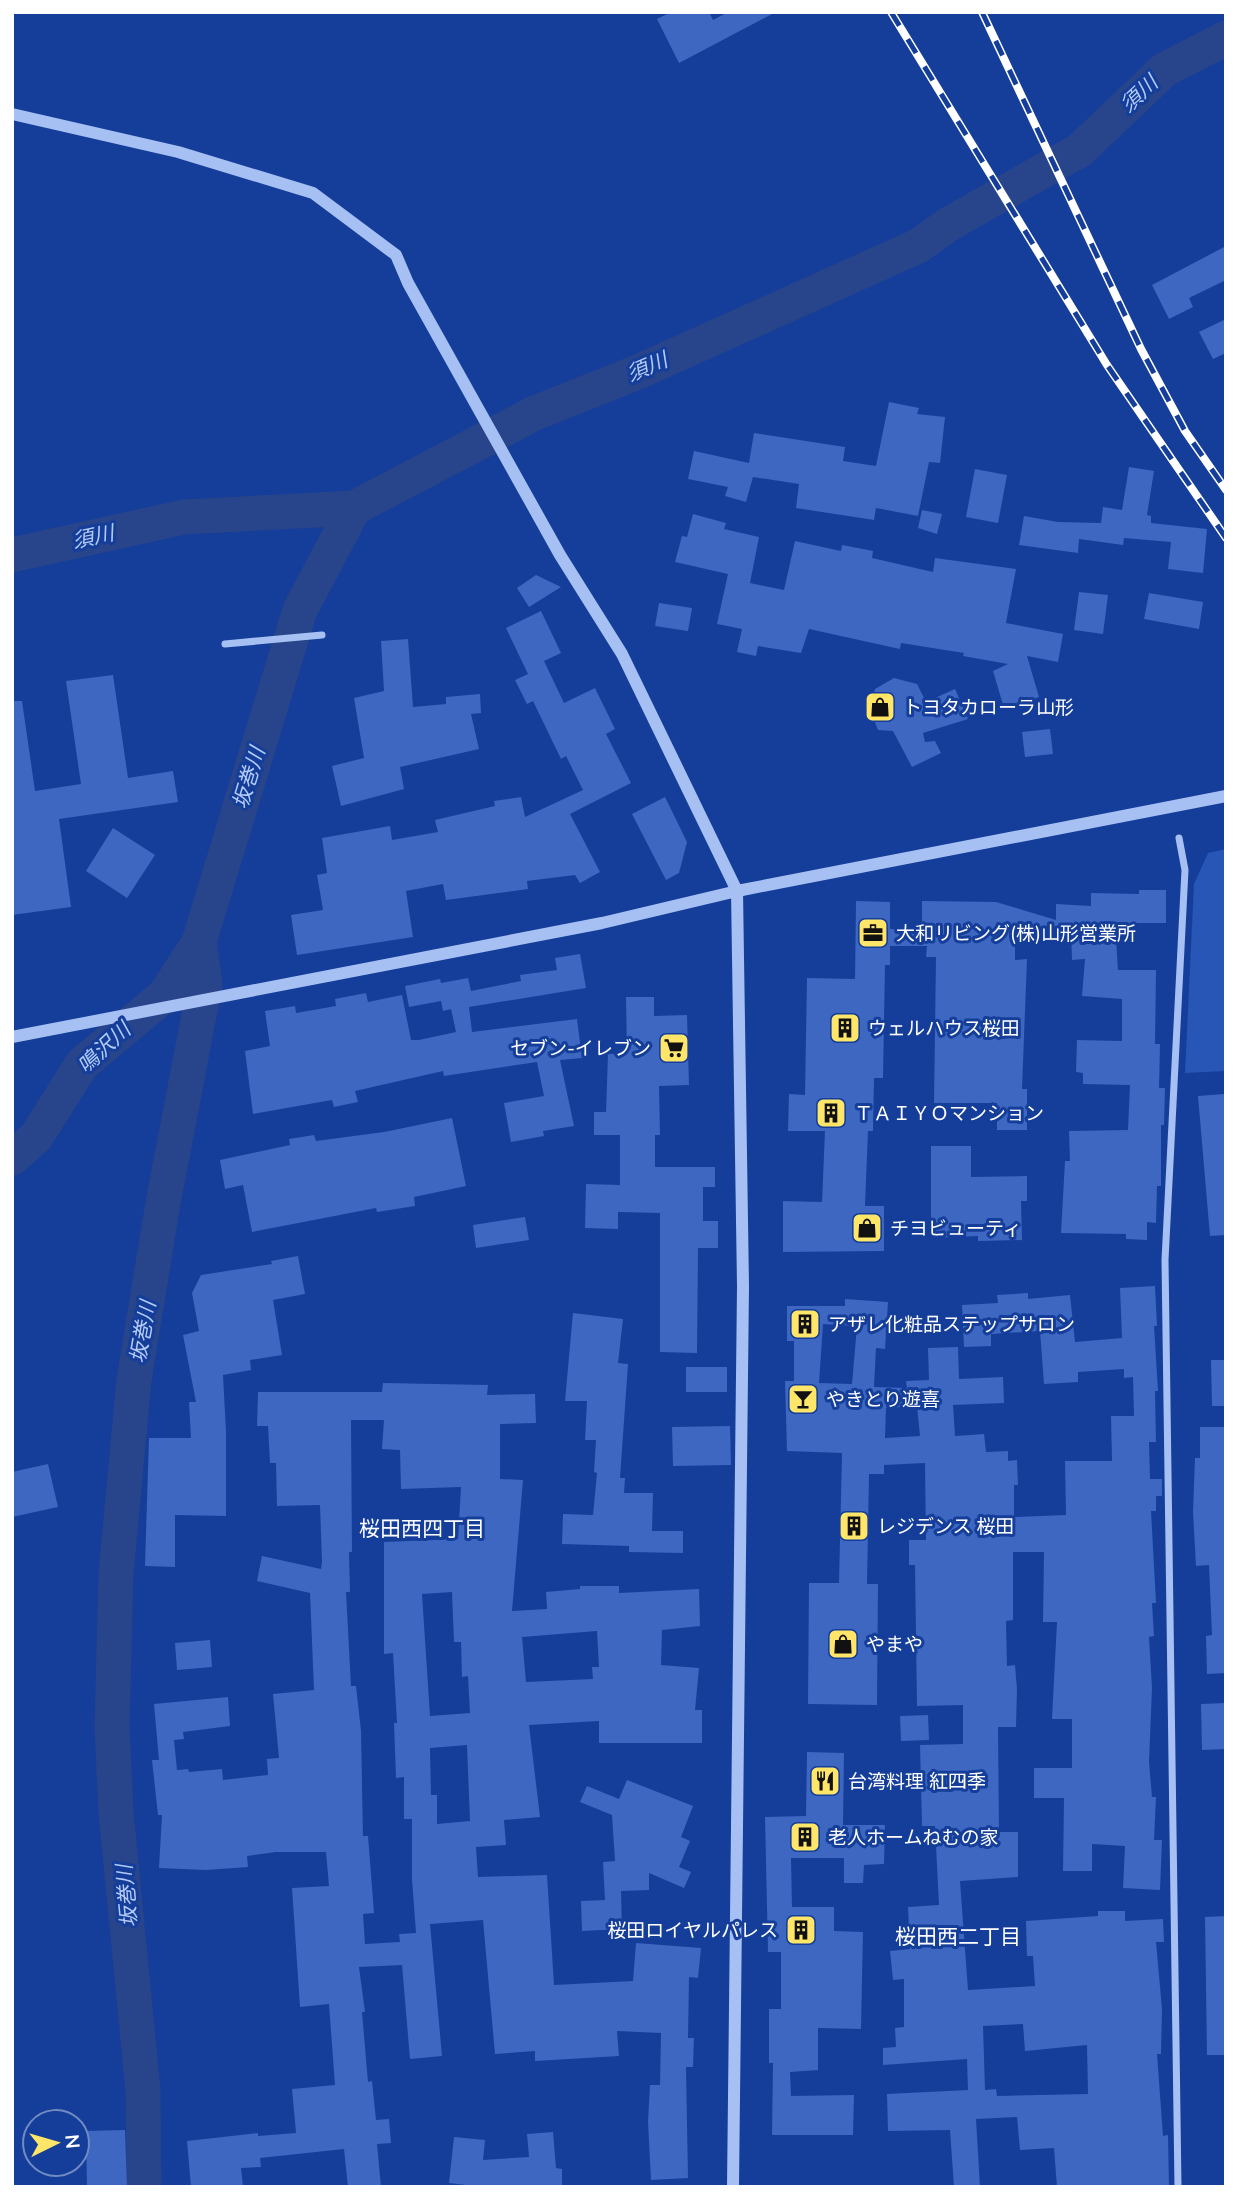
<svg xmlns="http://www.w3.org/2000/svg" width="1238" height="2199" font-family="'Nunito Sans','Noto Sans JP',sans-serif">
	<rect width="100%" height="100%" fill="#143e99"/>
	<path fill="#2756b7" d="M1226 849V1071L1185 1073 1194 884 1208 853Z"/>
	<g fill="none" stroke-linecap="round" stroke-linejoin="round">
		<g stroke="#28458b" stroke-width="35">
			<path d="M12 555 184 517 354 508 535 413 638 372 918 246 949 224 1080 150 1164 70 1226 38"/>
			<path d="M12 1158 36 1137 82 1064 165 995 199 942"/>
			<path d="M144 2187 143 2091 116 1812 112 1727 116 1573 134 1380 163 1203 205 984 199 942 300 610 354 508"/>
		</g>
	</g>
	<g fill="#3d67c1" fill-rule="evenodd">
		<path d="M671 12H709L713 20 728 12H776L679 63 657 19Z"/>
		<path d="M1226 246V280L1189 298 1193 307 1169 319 1152 285Z"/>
		<path d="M1226 319V353L1213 359 1199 332Z"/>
		<path d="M889 402 919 408 917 414 945 417 940 463 929 462 918 516 876 508 874 520 796 508 799 484 753 477 746 502 725 496 728 487 688 479 694 451 749 463 754 433 845 447 843 461 876 466Z"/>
		<path d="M1129 467 1154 471 1147 515 1151 516V523L1207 529 1203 573 1168 569 1171 542 1124 538 1123 545 1079 539 1078 553 1019 545 1024 516 1058 522 1101 523 1103 507 1122 510Z"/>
		<path d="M975 469 1007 475 998 523 966 517Z"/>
		<path d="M922 510 942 514 937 534 918 528Z"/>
		<path d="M693 514 726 523 724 529 759 537 750 583 784 590 795 541 841 551 842 545 873 551 872 558 933 572 935 558 1016 569 1006 623 1063 634 1058 662 1027 656 1039 697 1004 708 993 671 1008 664 963 656 964 653 901 643 900 649 809 629 801 653 758 646 756 656 737 652 742 629 717 624 728 574 675 562 682 536 687 537Z"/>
		<path d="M536 575 561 587 529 607 517 588Z"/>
		<path d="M1079 592 1108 595 1103 634 1074 630Z"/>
		<path d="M1149 593 1203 602 1199 629 1144 619Z"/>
		<path d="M659 603 692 608 688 631 655 626Z"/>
		<path d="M541 611 561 653 544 661 564 703 595 688 615 729 606 734 631 783 570 814 600 872 580 883 575 875 527 881 528 889 446 900 443 884 406 891 413 937 297 955 291 915 323 910 317 875 327 873 322 838 390 826 392 840 438 832 435 820 495 806 494 801 521 797 525 817 583 790 566 756 561 759 533 701 527 704 515 680 528 674 506 628Z"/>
		<path d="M408 639 413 707 446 704V697L480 694 481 713 471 714 479 749 400 767 404 789 341 806 332 766 364 758 354 698 384 691 381 641Z"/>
		<path d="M113 675 128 778 173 771 178 802 59 819 71 907 12 915V701H22L35 791 81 784 66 681Z"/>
		<path d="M894 678 917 684 926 702 955 689 968 719 923 733 925 742 935 741 941 753 912 767 893 731 878 730 870 710 875 689Z"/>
		<path d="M1050 729 1053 754 1025 757 1022 732Z"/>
		<path d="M665 797 687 842 679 873 666 880 632 814Z"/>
		<path d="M113 828 155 855 127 898 86 871Z"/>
		<path d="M1139 890H1166V923H1115L1118 970H1156L1155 1044H1160L1159 1088H1165L1164 1125H1161V1186H1157L1156 1223 1147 1222V1240L1126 1239V1234L1061 1233 1065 1161H1070L1069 1131 1128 1130 1130 1085 1083 1084V1073L1076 1072 1077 1040 1122 1041V999L1082 996 1085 959 1072 960 1071 929 1015 925V960L1027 959 1022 1089H1027V1130H997V1103H934L936 957H926L927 946H890V965H885L883 1078H874L873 1131H868L865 1206H884V1251L783 1252V1201L822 1202 825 1131H788L789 1094 805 1095 807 978 855 979 856 901 890 902V929L922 930V901L996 902 1056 920V904L1091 906V893L1139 894Z"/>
		<path d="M580 954 586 988 469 1007 472 1032 577 1019 582 1058 560 1060 574 1126 543 1131 544 1136 511 1142 504 1103 544 1096 537 1062 444 1076 443 1071 355 1091 358 1102 334 1107 332 1100 253 1114 245 1051 270 1046 265 1011 295 1006 296 1013 336 1006 335 999 366 993 368 1002 402 995 411 1040H419L456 1032 451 1009 443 1011 441 1001 409 1007 405 986 440 979 441 983 468 978 471 991 521 981 520 975 557 970 555 958Z"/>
		<path d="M626 997H654V1016L687 1015 689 1085 659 1086 660 1135H655V1167H715V1187H703V1221H718V1248H698L697 1353 660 1352V1213L618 1212V1229L585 1228 586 1184 620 1185V1135H594V1112H606L608 1054H627Z"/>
		<path d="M1224 1094 1226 1235 1210 1236 1198 1096Z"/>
		<path d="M452 1118 466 1186 414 1197 415 1206 377 1212 376 1208 252 1232 243 1185 225 1189 220 1160 290 1145 289 1139 314 1135 316 1141 384 1132Z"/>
		<path d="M931 1146H971V1177L1027 1176V1201H1021L1022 1240 978 1241V1236L931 1238Z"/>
		<path d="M525 1217 529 1240 476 1248 473 1225Z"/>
		<path d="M298 1256 305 1294 273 1300 282 1355 250 1360 251 1370 223 1375 226 1432V1516L175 1515V1567L145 1566 149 1438H191L189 1402H196L183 1335 199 1331 192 1293 201 1275 272 1264 271 1261Z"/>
		<path d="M1155 1286 1157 1326H1154L1158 1391H1155L1156 1442H1149L1150 1479H1162V1496H1156V1511H1151L1156 1603H1152L1154 1636 1149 1637 1152 1688 1149 1762 1152 1797H1156L1154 1840H1162L1160 1890 1123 1888 1125 1846 1092 1844V1871H1063L1064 1798H1034V1768H1072V1719H1052L1057 1622H1043L1044 1552H1013V1620L1006 1621 1007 1666 1015 1665 1017 1689 1016 1727H998L999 1832H1018V1877L960 1881 968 1990 1035 1986 1033 1956H1027L1026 1921 1098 1916V1911H1125V1921L1163 1919 1164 1942H1156L1162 2009 1161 2054H1157L1163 2136 1168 2135 1169 2187H1057L1054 2148 1020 2150 1017 2117 976 2119 980 2187H954L950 2130 888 2131 887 2094 968 2090 967 2059 883 2065V2048L896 2047 895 2028 904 2027V1979L893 1980 890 1951 910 1949 908 1907 939 1905 935 1826H922L920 1745 963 1744V1705L917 1706 915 1565H909V1540H926L925 1463 884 1465V1474H869L867 1584H878L877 1705 808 1704 809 1583H839L842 1453 787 1451 785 1381H794V1341H787V1306H845V1299L888 1302 885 1349 876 1348 874 1387 907 1388 906 1381 929 1380 928 1348 958 1347 959 1379 1003 1377 1004 1403 953 1405 955 1436 984 1434 986 1452 1008 1451V1461L1017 1460 1018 1485H1014V1517L1066 1515 1065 1461H1112L1111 1416H1134L1133 1377 1124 1378V1369L1078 1372V1382L1044 1384 1040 1331 991 1334V1346L964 1347 962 1305 998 1303 997 1295 1028 1293V1299L1070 1295 1075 1342 1122 1338 1120 1288ZM823 1324 857 1326 852 1384 819 1383ZM917 1406 920 1436 885 1438 886 1408ZM1023 2024 1025 2051 1087 2045 1088 2094 997 2096 996 2089 985 2090 983 2026Z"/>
		<path d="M573 1313 623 1319 618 1363 628 1364 620 1478H625L624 1493H653L652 1531H683V1553L629 1552V1546L562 1544 563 1514 593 1515 597 1473 594 1472 596 1440H585L587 1401H565Z"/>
		<path d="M1211 1360H1226V1406H1212Z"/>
		<rect x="686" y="1367" width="41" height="25"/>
		<path d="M383 1383 488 1385 487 1395 535 1394 536 1423 500 1424V1479L523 1480 512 1611 547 1609 546 1592 580 1589V1586H619V1593L699 1589 700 1626 662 1630 661 1665 699 1668 695 1710H702V1743H599V1721L529 1725 540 1817 504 1820 506 1845 476 1847 478 1877 547 1875 554 1985 633 1981 636 1943 701 1948 698 1978 689 1977 688 2038H694L693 2067H686L688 2178 651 2180 648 2122 650 2085H660L661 2033 617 2031 619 2056 535 2061V2051L495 2054 483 1920 430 1924 442 2056 410 2059 402 1965 359 1967 365 2012H362L368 2082 372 2081 376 2120 389 2119 391 2143 377 2144 381 2187H348L344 2149 260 2158 261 2167 241 2168 243 2187H191L187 2141 258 2133V2136L296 2133 292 2089 335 2085 329 2004 300 2007 292 1888 329 1886 326 1852H276L247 1856 248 1867 206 1870 159 1868 162 1815H158L152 1760H159L154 1704 228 1697 230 1726 183 1732 184 1739 174 1740 177 1770 188 1769 189 1772 222 1769 223 1780 268 1775 267 1759 279 1758 273 1694 314 1690 310 1593 257 1581 262 1556 321 1569 322 1562 320 1505 277 1506 276 1463H270L268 1426H257L258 1392H382ZM351 1420H384L382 1449 400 1450 401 1489 461 1487 458 1539 384 1542V1654L393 1653 397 1723H394L396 1778 404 1777V1819H412V1879L416 1933 399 1934 400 1942 365 1944 363 1914 374 1913 368 1836H363L361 1731 356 1686H351L346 1592H350L349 1552H352ZM452 1592 454 1642H461L462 1677 468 1676 470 1713 430 1716 422 1594ZM597 1631 599 1667H592L593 1679 526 1682 522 1637ZM467 1745 470 1821 437 1824V1795H431L430 1748Z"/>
		<path d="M730 1426 731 1465 673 1466 672 1427Z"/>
		<path d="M1200 1427H1226V1673L1207 1674 1206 1636 1212 1635 1209 1565 1196 1566 1193 1512 1195 1458H1200Z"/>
		<path d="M48 1464 58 1507 12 1517V1472Z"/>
		<path d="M210 1640 212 1667 177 1670 175 1643Z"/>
		<path d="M1226 1703V1749L1202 1750 1201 1704Z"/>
		<path d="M928 1715 929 1740 901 1741 900 1716Z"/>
		<path d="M807 1752 844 1753 843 1825H885L884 1864 864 1865 863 1883H844V1858H791L792 1907H834V1931L863 1932 861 2029 818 2028V2070L790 2072 791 2096 854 2095 853 2135H772L773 2063H769V2009H781V1952H768L765 1817 806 1816Z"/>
		<path d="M627 1780 693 1806 681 1837 690 1841 679 1867 691 1872 684 1888 649 1873V1890L621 1891 622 1929 582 1931 581 1901 605 1900 603 1862 615 1861 612 1815 580 1802 587 1786 619 1799Z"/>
		<path d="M1226 1916V2055H1207L1205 1917Z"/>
		<path d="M125 2130 127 2187H87L86 2131Z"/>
		<path d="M553 2132 556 2168 562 2169V2187H483L449 2183 454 2137 485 2140 483 2160 529 2157 527 2134Z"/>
	</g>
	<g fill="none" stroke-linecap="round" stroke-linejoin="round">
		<g stroke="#a7c0f3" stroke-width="7">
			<path d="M225 644 322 635"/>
			<path d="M1178 2187 1165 1260 1185 870 1179 838"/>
		</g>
		<g stroke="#a7c0f3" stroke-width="12">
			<path d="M12 114 178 152 313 193 396 255 408 283 560 555 622 654 737 891 743 1286 733 2187"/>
			<path d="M12 1037 602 923 737 891 1226 796"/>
		</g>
		<g stroke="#fff" stroke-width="8">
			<g id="rail">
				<path d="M891 12 1107 365 1226 538"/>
				<path d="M982 12 1141 349 1185 431 1226 490"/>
			</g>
		</g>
		<use href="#rail" stroke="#143e99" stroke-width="5" stroke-dasharray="16" stroke-linecap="butt"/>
	</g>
	<defs>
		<g id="shop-square" transform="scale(1.575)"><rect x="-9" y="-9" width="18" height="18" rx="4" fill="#ffe669" stroke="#143e99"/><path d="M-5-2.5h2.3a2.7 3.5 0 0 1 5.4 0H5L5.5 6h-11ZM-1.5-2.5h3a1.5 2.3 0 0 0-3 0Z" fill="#111"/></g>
		<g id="office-square" transform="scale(1.575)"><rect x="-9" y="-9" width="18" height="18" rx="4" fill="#ffe669" stroke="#143e99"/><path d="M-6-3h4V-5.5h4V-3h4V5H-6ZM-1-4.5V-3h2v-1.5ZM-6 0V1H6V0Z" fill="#111"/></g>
		<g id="building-square" transform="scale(1.575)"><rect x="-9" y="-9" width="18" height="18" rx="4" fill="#ffe669" stroke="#143e99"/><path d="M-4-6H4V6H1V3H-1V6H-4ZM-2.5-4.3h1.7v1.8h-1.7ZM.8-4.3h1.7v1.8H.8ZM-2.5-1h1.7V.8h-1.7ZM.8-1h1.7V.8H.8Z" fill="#111"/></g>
		<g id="supermarket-square" transform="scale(1.575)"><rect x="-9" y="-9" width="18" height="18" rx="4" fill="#ffe669" stroke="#143e99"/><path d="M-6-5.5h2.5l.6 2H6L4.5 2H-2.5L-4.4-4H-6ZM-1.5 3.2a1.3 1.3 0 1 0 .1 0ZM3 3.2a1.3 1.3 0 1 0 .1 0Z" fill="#111"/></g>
		<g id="bar-square" transform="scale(1.575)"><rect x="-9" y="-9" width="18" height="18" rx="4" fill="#ffe669" stroke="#143e99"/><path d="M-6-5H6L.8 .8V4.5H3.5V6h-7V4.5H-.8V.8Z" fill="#111"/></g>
		<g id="restaurant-square" transform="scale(1.575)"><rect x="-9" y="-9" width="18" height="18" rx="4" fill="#ffe669" stroke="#143e99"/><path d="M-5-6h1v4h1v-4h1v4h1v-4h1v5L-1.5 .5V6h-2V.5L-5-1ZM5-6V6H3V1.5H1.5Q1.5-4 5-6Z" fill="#111"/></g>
	</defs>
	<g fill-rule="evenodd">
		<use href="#shop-square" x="880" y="707"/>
		<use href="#office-square" x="873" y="933"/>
		<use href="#building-square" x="845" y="1028"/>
		<use href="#supermarket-square" x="674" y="1048"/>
		<use href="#building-square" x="831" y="1113"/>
		<use href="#shop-square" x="867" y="1228"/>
		<use href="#building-square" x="805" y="1324"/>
		<use href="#bar-square" x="803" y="1399"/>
		<use href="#building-square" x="854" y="1526"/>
		<use href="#shop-square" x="843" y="1644"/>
		<use href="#restaurant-square" x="825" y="1781"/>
		<use href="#building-square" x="805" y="1837"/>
		<use href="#building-square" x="801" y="1930"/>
	</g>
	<g text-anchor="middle" stroke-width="6" stroke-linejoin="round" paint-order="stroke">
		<g font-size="19" fill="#fff" stroke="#143e99" text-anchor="start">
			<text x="903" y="714">トヨタカローラ山形</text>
			<text x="896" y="940">大和リビング(株)山形営業所</text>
			<text x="868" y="1035">ウェルハウス桜田</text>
			<text x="651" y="1055" text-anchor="end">セブン-イレブン</text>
			<text x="854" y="1120">ＴＡＩＹＯマンション</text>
			<text x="890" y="1235">チヨビューティ</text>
			<text x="828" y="1331">アザレ化粧品ステップサロン</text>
			<text x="826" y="1406">やきとり遊喜</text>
			<text x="877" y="1533">レジデンス 桜田</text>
			<text x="866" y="1651">やまや</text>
			<text x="848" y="1788">台湾料理 紅四季</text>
			<text x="828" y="1844">老人ホームねむの家</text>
			<text x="778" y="1937" text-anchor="end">桜田ロイヤルパレス</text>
		</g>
		<g font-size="21" font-style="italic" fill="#b4cbf9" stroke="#143e99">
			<text transform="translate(1139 94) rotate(-43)" y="7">須川</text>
			<text transform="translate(647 367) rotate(-23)" y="7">須川</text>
			<text transform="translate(93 537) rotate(-12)" y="7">須川</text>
			<text transform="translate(249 778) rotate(-73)" y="7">坂巻川</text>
			<text transform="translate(104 1048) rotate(-43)" y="7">鳴沢川</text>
			<text transform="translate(143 1332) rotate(-80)" y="7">坂巻川</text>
			<text transform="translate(127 1896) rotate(-95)" y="7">坂巻川</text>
		</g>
		<g font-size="21" fill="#fff" stroke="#143e99">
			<text x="422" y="1536">桜田西四丁目</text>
			<text x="958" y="1944">桜田西二丁目</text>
		</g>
	</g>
	<rect width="1238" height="2199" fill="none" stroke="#ffffff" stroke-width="28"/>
	<g transform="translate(56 2143) rotate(85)"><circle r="33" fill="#143e99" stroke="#728bc2" stroke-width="2"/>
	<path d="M0-5L12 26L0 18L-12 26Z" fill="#ffe669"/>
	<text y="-10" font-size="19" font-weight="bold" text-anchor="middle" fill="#ffffff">N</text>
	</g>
</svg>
